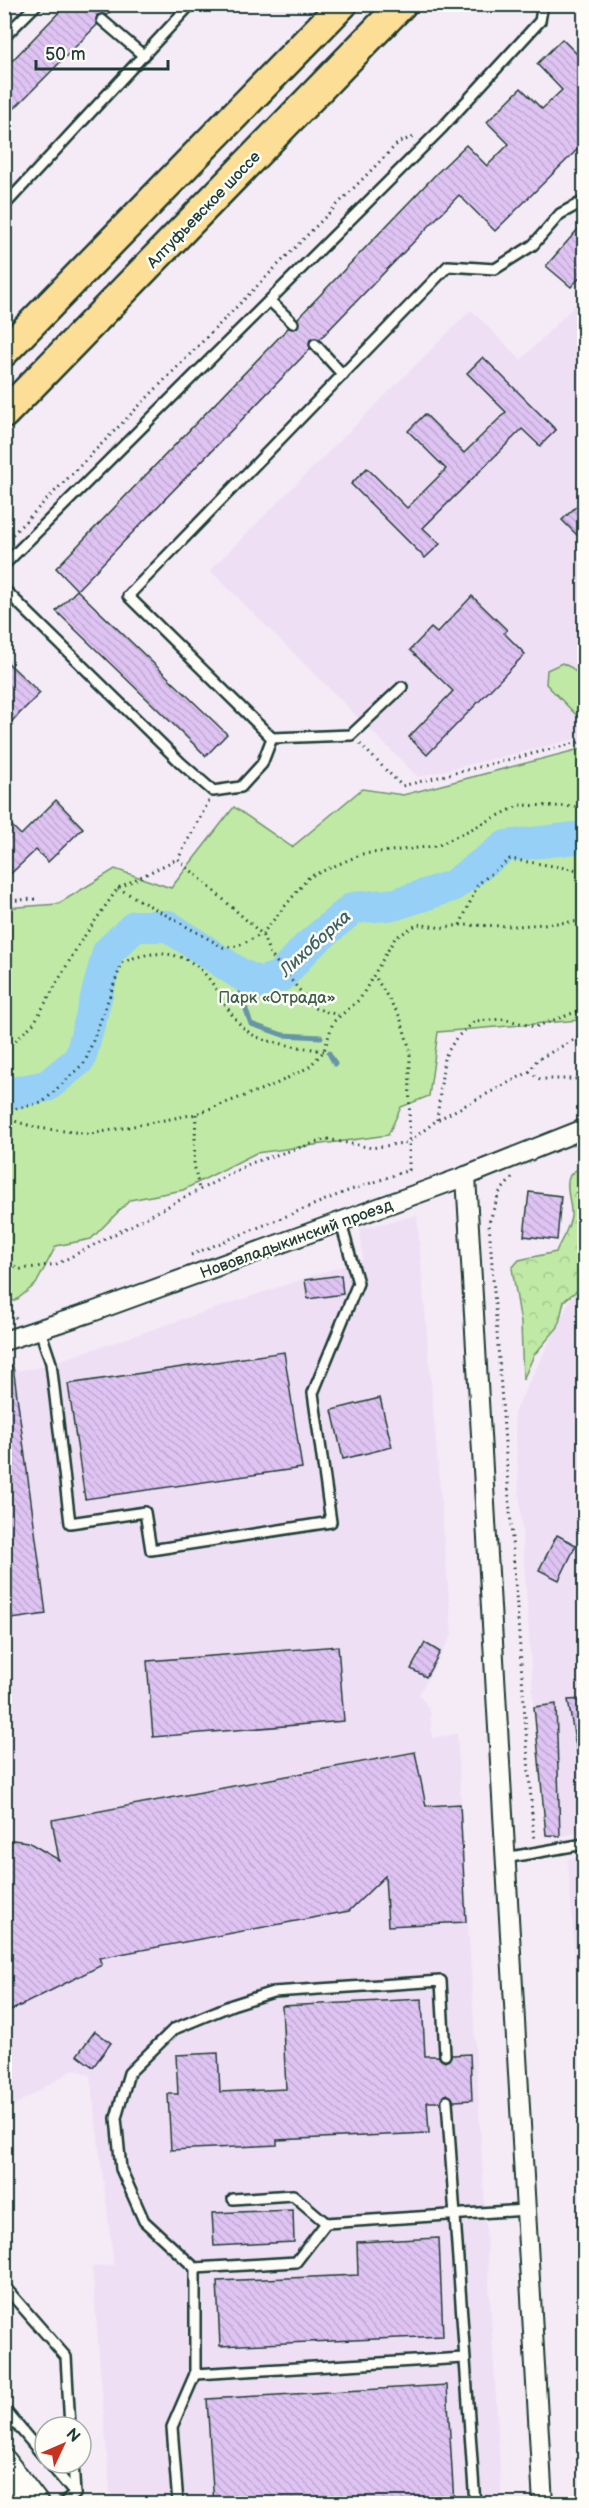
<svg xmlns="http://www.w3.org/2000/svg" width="589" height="2508" font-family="'Balsamiq Sans',sans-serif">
	<defs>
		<pattern id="forest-crowns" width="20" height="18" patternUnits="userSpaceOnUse" patternTransform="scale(1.5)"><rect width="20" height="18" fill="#c0e9a5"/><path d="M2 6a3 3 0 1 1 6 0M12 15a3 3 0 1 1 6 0" fill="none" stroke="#a5c98f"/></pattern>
		<pattern id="building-back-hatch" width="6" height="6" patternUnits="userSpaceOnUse" patternTransform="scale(1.5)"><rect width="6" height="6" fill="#dfc4f3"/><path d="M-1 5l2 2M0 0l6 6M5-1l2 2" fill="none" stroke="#bfa9d1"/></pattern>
	</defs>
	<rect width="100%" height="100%" fill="#f4ebf6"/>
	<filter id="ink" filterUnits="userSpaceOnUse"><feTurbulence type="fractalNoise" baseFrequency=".0167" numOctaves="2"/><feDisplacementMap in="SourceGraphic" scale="12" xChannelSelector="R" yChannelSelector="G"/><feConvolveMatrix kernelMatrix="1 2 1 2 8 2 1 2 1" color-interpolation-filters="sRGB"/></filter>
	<g filter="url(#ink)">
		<g fill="#eedff5">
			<path d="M584 296V737L418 777 210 570 471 310 521 360Z"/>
			<path d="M417 1215 452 1635 419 1694 430 1711 432 1738 457 1734 502 2503H117L110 2491 92 2267 114 2265 90 2075 74 2069 5 2111V1372L37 1368 363 1259 360 1229Z"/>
			<path d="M584 1272V1832L560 1836 546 1835 534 1707 514 1413Z"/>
			<path d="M584 1857V2093L568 1859Z"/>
			<path d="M579 2158H584V2238Z"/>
		</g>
		<path fill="url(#forest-crowns)" stroke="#70936c" stroke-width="1.5" d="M584 1167V1285L564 1301 558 1327 534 1355 523 1380 521 1323 512 1268 519 1260 556 1252C560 1241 570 1228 571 1216 573 1199 556 1173 584 1167Z"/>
		<g fill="#c0e9a5" stroke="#70936c" stroke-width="1.5">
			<path d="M562 663 572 668 584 681V723L546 684 547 670Z"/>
			<path d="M584 748V1017L579 1020 438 1032 429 1096 401 1107 388 1135 256 1153 183 1190 130 1200 91 1239 56 1246 36 1284 15 1301 5 1299V908L58 904 115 869 171 888 234 807 292 847 362 789 403 795Z"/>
		</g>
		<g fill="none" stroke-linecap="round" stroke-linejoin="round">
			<g stroke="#6695a8" stroke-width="5">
				<path d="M240 974V992L251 1024 283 1035 321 1037"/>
				<path d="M329 1053 335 1064"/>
			</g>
			<path stroke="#96d0f6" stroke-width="32" d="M4 1090 12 1093 47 1086 80 1059 108 952 135 926H168L240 974 259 983 281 976 306 948 353 908 396 904 452 886 506 846 584 837"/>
		</g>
		<g fill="url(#building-back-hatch)" stroke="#1f3d34" stroke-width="1.5">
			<path d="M67 4H117L107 15H97V25L4 119V69Z"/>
			<path d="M562 39 585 62V142L495 231 459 195 320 339H310V349L77 590 56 568 288 328H297L298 318 437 173 466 145 487 166 509 144 487 122 521 88 542 109 562 90 537 64Z"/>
			<path d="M585 221V272L571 287 546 266Z"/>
			<path d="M483 357 556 430 540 446 522 429 423 528 440 544 425 558 351 484 367 468 407 508 446 469 408 431 425 414 464 453 506 412 467 373Z"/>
			<path d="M585 498V543L562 520Z"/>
			<path d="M77 590 227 734 206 756 56 611Z"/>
			<path d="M472 596 507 630 504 633 525 654 427 755 409 737 453 691 410 650 431 628 437 633Z"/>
			<path d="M4 659 40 693 4 729Z"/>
			<path d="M56 800 83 828 48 862 36 850 4 880V818L21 835Z"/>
			<path d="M529 1192 561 1196 557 1240 524 1236Z"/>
			<path d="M341 1275 343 1294 308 1299 305 1280Z"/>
			<path d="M284 1352 302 1468 85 1499 68 1384Z"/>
			<path d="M4 1366H13L46 1614 12 1619 4 1562Z"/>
			<path d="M380 1398 392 1447 343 1459 332 1410Z"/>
			<path d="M557 1535 576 1545 559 1580 539 1570Z"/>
			<path d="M425 1643 440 1652 426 1677 411 1669Z"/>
			<path d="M338 1646 344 1721 153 1737 147 1661Z"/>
			<path d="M585 1699V1752H577L568 1700Z"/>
			<path d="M556 1704 560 1836 546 1835 534 1707Z"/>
			<path d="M415 1752 426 1806 460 1804 466 1922 388 1926 385 1876 349 1911 99 1958 102 1965 4 2014V1842L13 1840 28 1842 59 1860 52 1820Z"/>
			<path d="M422 1999 425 2056H438L445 2062 452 2055 470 2054 472 2100 454 2101 447 2094 443 2096 440 2102H427L429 2133 277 2140V2145L171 2150 168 2094H178L176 2055 218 2053 220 2092 286 2089 282 2006Z"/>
			<path d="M95 2031 111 2043 93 2067 77 2055Z"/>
			<path d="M293 2210 294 2242 214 2246 212 2213Z"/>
			<path d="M439 2238 443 2336 220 2346 217 2281 358 2275 357 2242Z"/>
			<path d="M447 2385 454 2504H214L207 2399Z"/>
		</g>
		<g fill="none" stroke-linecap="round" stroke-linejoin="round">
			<g stroke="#1f3d34" stroke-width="14">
				<g id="lane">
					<path d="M102 20 144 56"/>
					<path d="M4 37 37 4"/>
					<path d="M4 206 191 4"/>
					<path d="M270 301 293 323"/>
					<path d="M315 344 343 375"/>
					<path d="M4 565 442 128 540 21 543 4"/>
					<path d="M4 589 181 763 213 791 241 787 262 764 272 738 128 596 448 266 495 269 533 245 560 214 584 201"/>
					<path d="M272 738 351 735 402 687"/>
					<path d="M40 1330 51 1363 70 1523 145 1512 151 1550 331 1522 313 1393 358 1283 340 1220"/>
					<path d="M505 1858 584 1844"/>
					<path d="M447 2101 475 2504"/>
					<path d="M233 2199 293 2195 326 2223 526 2210"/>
					<path d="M195 2268 296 2262 326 2223"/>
					<path d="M4 2286 66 2357 70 2427"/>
					<path d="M195 2374 464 2358"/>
					<path d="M4 2409 45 2458"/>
					<path d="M49 2463 75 2494"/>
					<path d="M62 2504 75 2494 73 2463"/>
					<path d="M178 2504 172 2427 195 2374V2268L144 2221 121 2169 116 2118 129 2073 174 2029 232 2005 273 1992 441 1981 445 2055"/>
				</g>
			</g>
			<g stroke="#1f3d34" stroke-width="22">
				<g id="street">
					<path d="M466 1176 543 2504"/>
					<path d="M4 1341 92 1312 466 1176 584 1129"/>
				</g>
			</g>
			<g stroke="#1f3d34" stroke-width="30">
				<path id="secondary" d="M4 2463 35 2504"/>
			</g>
			<g stroke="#1f3d34" stroke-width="33">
				<g id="primary">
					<path d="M4 352 343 4"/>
					<path d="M4 414 402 4"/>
				</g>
			</g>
			<g stroke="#1f3d34" stroke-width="3" stroke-dasharray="1.5 4.5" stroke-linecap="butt">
				<path d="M4 543 399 142 414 137"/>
				<path d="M360 744 402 786 584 741"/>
				<path d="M209 801 178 859 262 934 270 954 314 1008 338 1015"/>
				<path d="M118 888 223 947 238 946 262 934 309 877 362 854 437 846 520 805 584 807"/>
				<path d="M4 901 35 899"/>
				<path d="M460 925 478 884 510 859 584 871"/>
				<path d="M4 1043 14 1042 34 1023 79 944 118 888 177 859"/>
				<path d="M529 1072 537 1060 584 1034"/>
				<path d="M4 1111 42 1103 85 1062 122 963C147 950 181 949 202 971 222 991 228 1020 253 1035 265 1043 308 1048 324 1051"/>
				<path d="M196 1114 194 1164 199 1189"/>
				<path d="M4 1118 38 1128 91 1134 196 1114 276 1084 309 1067 324 1051 333 1022 360 999 395 938 418 924 442 928 460 925 517 926 584 921"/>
				<path d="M437 1120 444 1058 456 1038 475 1021 504 1019 535 1027 584 1009"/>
				<path d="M512 1178 499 1193 489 1223 534 1841"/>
				<path d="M191 1255 345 1192 409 1170 410 1050 400 1017 374 975"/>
				<path d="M4 1261 21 1269 57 1264 251 1163 327 1139 372 1148 409 1142 437 1120 529 1072 540 1079H584"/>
				<path d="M4 1303 16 1318"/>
			</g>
			<use href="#lane" stroke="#fdfcf7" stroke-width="9"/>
			<use href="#street" stroke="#fdfcf7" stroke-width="18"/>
			<use href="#secondary" stroke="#fdfcf7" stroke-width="26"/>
			<use href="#primary" stroke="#fcde96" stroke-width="28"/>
		</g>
	</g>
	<g text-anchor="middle" stroke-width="5" stroke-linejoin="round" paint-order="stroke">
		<g font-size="16" fill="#1f3d34" stroke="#fdfcf7">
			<text transform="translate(203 209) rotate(-46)" y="6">Алтуфьевское шоссе</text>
			<text transform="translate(296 1238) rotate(-20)" y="6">Нововладыкинский проезд</text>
		</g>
		<g font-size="16" fill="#3f5f4b" stroke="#fdfcf7">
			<text x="277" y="1003">Парк «Отрада»</text>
		</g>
		<g font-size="18" font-style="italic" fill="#3d6264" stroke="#fdfcf7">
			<text transform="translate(315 943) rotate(-42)" y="6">Лихоборка</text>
		</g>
	</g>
	<rect width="589" height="2508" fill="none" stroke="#fdfcf7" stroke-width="24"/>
	<rect x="12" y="12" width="565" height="2484" fill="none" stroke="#1f3d34" stroke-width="2" filter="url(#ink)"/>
	<g transform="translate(63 2445) rotate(46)"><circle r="28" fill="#fdfcf7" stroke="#a4b0a9" stroke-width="1.5"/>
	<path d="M0-4.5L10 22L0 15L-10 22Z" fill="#c8321e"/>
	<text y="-9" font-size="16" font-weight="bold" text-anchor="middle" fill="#1f3d34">N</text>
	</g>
	<path d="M36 60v9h132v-9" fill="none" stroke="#1f3d34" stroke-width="3"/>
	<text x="45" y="60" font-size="18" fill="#1f3d34" stroke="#fdfcf7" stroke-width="4.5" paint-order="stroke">50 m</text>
</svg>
